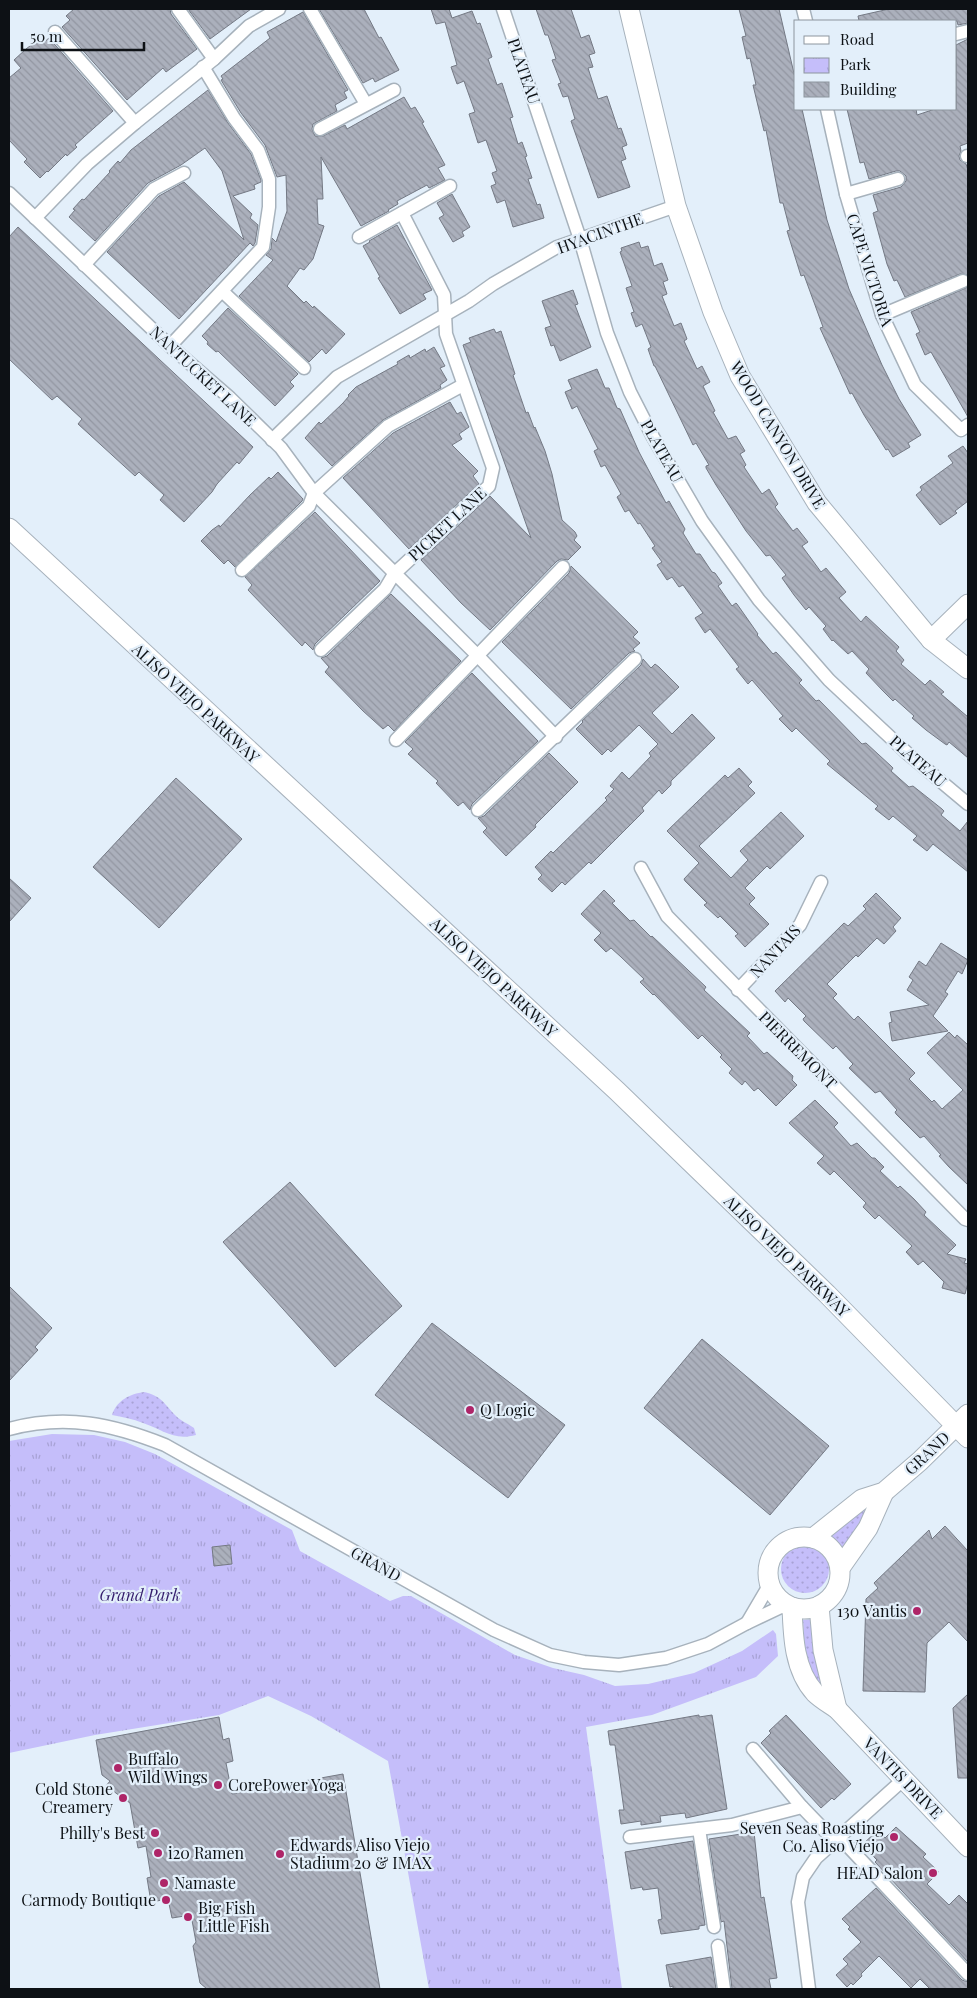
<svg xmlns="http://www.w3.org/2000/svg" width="977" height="1998" font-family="'Playfair Display',serif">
	<defs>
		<pattern id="grass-dots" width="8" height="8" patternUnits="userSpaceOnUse" patternTransform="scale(1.25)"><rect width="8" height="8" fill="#c5befa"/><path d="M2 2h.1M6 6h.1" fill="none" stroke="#a8a2d5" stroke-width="1.8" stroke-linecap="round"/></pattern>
		<pattern id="park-tufts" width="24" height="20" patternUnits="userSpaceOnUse" patternTransform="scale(1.25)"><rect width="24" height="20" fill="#c5befa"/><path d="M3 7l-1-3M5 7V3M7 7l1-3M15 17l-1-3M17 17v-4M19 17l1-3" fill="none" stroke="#a8a2d5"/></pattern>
		<pattern id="building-back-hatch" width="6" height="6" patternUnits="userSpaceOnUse" patternTransform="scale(1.25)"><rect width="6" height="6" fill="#abb0bc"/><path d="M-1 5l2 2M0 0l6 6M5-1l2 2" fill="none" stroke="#9296a1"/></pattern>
	</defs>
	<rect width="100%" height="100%" fill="#e3effa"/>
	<g fill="url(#grass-dots)">
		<path d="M144 1392C161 1396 163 1402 174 1414 179 1420 187 1423 194 1428L196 1435C173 1441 164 1430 143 1423 133 1419 122 1417 112 1415 117 1400 130 1394 144 1392Z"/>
		<path d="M872 1500 851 1541 843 1548 830 1536Z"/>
		<circle cx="805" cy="1569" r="24"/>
		<path d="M816 1619 822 1684 820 1686 817 1685 805 1655 803 1620Z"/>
	</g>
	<path fill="url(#park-tufts)" d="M52 1434 94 1435 125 1442 155 1454 292 1530 300 1551 390 1601 403 1596H411L515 1655 553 1668 584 1675 615 1686 648 1684 694 1673 742 1651 773 1630 776 1634 778 1656 756 1677 652 1715 586 1727 622 1989H429L388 1761 311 1716 268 1696 219 1715 95 1735 9 1753V1441Z"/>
	<g fill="url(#building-back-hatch)" stroke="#747984">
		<path d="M74 9H170L171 14 197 49 166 72 163 68 127 100 62 27 70 20 66 16Z"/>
		<path d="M188 9H251L210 39Z"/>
		<path d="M319 9H364L379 38 381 37 399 70 375 82 373 78 363 83Z"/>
		<path d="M431 9H449L452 18 472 11 477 24 480 23 492 57 488 59 497 85 502 83 513 117 510 118 518 144 522 142 527 156 525 157 532 178 528 179 537 205 540 204 544 218 513 227 505 200 497 203 491 186 496 184 492 173 497 171 486 140 478 143 469 114 475 112 464 81 457 84 451 67 457 65 445 22 436 24Z"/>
		<path d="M536 9H571L581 38 589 35 595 53 589 55 593 67 588 68 598 99 607 96 618 129 621 128 627 145 622 147 626 159 621 161 630 187 598 198 571 121 575 119 568 96 563 97 558 84 561 83 552 60 556 59 548 35H545Z"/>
		<path d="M739 9H779L796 82V109H802L827 220 849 289 882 365 899 399 921 435 908 443 910 447 893 457 888 449 886 450 864 415 852 393 850 394 820 328 823 327 804 275 801 276 787 231 790 230 783 203H780L766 130 764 131 753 85H756L750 58 747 59 742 37 746 36Z"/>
		<path d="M889 9H968V23L958 25 957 21H859L858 16Z"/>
		<path d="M303 12 348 90 344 92 347 98 335 105 337 111 313 124 312 129 315 136H323L345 125 347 129 404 97 411 109 415 107 424 122 422 123 445 165 438 168 445 180 429 188 427 185 397 201 398 204 388 210 389 211 361 226 321 157 323 199H317L318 224 324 226 313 259 304 270 300 268 287 286 304 303 306 301 313 308 314 306 345 334 326 354 322 349 309 362 239 296 273 260 266 255 271 249 272 238 276 242 287 211 286 175 277 177 265 145 241 113 221 80 223 79 221 76 270 38 267 32Z"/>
		<path d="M49 38 113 111 75 145 77 147 67 156 66 154 48 172 47 171 40 178 24 162 27 159 9 140V78L21 68 14 60 26 49 39 39 43 43Z"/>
		<path d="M968 39V143L960 146 961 151 959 156 960 160 966 164 968 170V275L960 274 905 297 897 280 894 281 887 264 873 213 878 211 873 195 901 187 906 181V176L900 171H896L869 179 864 162 860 163 847 109H916L917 115 935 109H956V45Z"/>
		<path d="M208 90 228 123 251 154 261 180V182L254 185 255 189 233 196 252 214 250 218 258 225 255 243 253 246 250 243 179 319 107 252 159 196 184 182 244 240 222 171 205 148 181 165 148 183 95 241 69 217 75 210 73 209 82 199 84 200 110 172 109 171 118 161 120 163 131 150Z"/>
		<path d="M452 194 470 227 462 232 464 236 453 242 439 218 444 215 437 203Z"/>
		<path d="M397 225 432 290 423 294 426 299 400 314 378 278 380 277 363 246 370 242 369 241Z"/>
		<path d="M18 227 253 447 239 464 237 462 217 484 212 492 184 522 160 500 164 495 139 472 135 476 78 424 82 419 57 396 52 400 9 359V237Z"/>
		<path d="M639 242 641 248 648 246 654 266 662 263 668 280 663 282 667 294 662 296 674 326 681 323 687 339 684 341 697 369 702 366 710 382 703 386 715 411 713 412 728 439 736 436 745 451 740 454 746 465 744 467 762 494 769 489 778 504 775 507 793 531 797 528 808 542 802 546 821 572 826 568 846 592 839 598 861 622 866 616 899 647 896 651 904 660 901 664 925 685 930 680 944 692 941 694 968 717V758L949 742 947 745 945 744 926 730 912 718 914 716 895 699 893 701 883 691 866 673 869 669 852 651 848 654 833 640 832 641 823 629 826 626 809 607 806 610 794 595 782 578 786 575 770 555 766 556 746 531 716 485 706 468V466L709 465 696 443 693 445 655 366H654L648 349 651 347 642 324 636 327 631 313 634 312 626 288 632 286 620 252 622 251 621 248Z"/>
		<path d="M968 287V417L931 352 925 355 916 334 920 332 911 312Z"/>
		<path d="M573 290 578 304 575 305 591 347 560 361 554 345 551 346 545 328 551 326 542 301Z"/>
		<path d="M228 308 298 374 290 382 294 386 275 406 218 351 216 352 207 344 208 342 202 336Z"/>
		<path d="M494 329 496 333 501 331 515 374 513 375 526 413 528 412 534 428 535 427 545 451 552 474 562 520 575 532 577 536 574 540 581 547 568 560 561 559 557 561 490 630 461 603 421 560 490 496 531 538 463 345 471 342 469 338Z"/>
		<path d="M434 347 445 366 440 368 447 380 440 385 441 388 383 420 332 466 305 438 319 422 321 424 343 403 349 396 348 395 356 387 398 364 397 362 409 355 410 358 425 349 426 352Z"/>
		<path d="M597 369 605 388H609L617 408 620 409 639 452 666 503 669 501 685 529 683 533 696 554H700L712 572 715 573 722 583 718 586 732 606 736 603 737 604 758 634 757 635 773 654 776 652 802 680 799 683 816 701 819 700 862 744 866 743 891 766 893 768 891 771 909 787 913 786 942 809 944 811 941 815 960 831 968 821V872L933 844 927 851 913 840 917 836 893 816 889 820 875 809 878 806 827 764 830 761 796 728 792 732 779 719 783 716 752 680 748 684 736 669 739 667 710 629 705 633 695 618 703 613 683 585 679 587 672 577 667 580 657 565 662 562 652 548 655 546 640 523 638 524 629 510 625 512 617 497 621 494 605 465 601 467 594 451 598 449 577 406 572 409 565 392 572 389 568 380Z"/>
		<path d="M450 402 457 414 461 412 469 427 459 434 462 439 452 445 478 471 473 476 479 484 409 549 343 478 393 433Z"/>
		<path d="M963 446 968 453V501L955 511 957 513 940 525 916 495 922 490 920 487 953 463 948 456Z"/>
		<path d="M278 472 303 499 302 501 235 567 228 560 224 564 201 541 212 530 219 525 220 527 250 495 269 477 271 479Z"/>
		<path d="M315 512 380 581 315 644 313 650 305 642 302 646 248 590 252 585 245 577Z"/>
		<path d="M571 566 638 632 633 637 640 643 633 649 635 651 629 653 571 709 502 642 569 573Z"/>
		<path d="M391 594 461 661 394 731 388 725 383 729 363 711 325 672 329 667 321 658 327 656Z"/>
		<path d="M643 659 651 668 655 664 659 667 679 687 652 713 672 734 692 714 715 738 671 781V785L662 794 659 790 642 808 644 811 591 864 589 862 565 885 562 882 552 892 538 879 542 875 535 867 551 851 553 853 607 800 605 798 614 789 610 786 622 772 629 779 651 756 649 753 658 744 639 725 611 752 608 749 602 755 576 729 583 722 582 721 641 665Z"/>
		<path d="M472 673 538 741 472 804 470 810 463 802 458 806 436 783 438 781 408 754 413 749 405 742Z"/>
		<path d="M549 753 578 782 535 825 536 827 506 856 483 832 487 828 478 818 484 816Z"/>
		<path d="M739 768 752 782 748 786 755 793 699 846 731 878 748 860 740 851 781 812 804 836 770 869 767 866 745 888 755 898 749 904 769 924 745 947 735 936 738 934 720 916 718 918 704 905 707 903 685 881 684 879 699 863 667 831 725 775 728 778Z"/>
		<path d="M176 778 242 839 159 928 93 867Z"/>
		<path d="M9 878 31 898 9 922Z"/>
		<path d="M604 890 615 901 612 903 630 921 634 920 651 937 652 936 706 987 704 990 750 1033 747 1036 764 1054 767 1052 793 1076 792 1080 797 1085 776 1106 758 1088 754 1091 745 1081 742 1085 729 1073 732 1069 720 1057 722 1055 702 1035 698 1039 654 994 653 995 640 982 644 979 621 957 611 948 606 952 594 940 601 933 581 914Z"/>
		<path d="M876 893 901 918 893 927 896 931 884 944 877 938 858 957 856 955 827 984 837 994 833 998 854 1020 858 1016 915 1073 909 1079 932 1102 934 1100 942 1109 963 1090 927 1053 949 1032 955 1038 957 1035 968 1045V1185L949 1167 939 1156 941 1155 924 1136 920 1138 896 1114 895 1112 897 1110 880 1091 875 1093 849 1068 853 1064 836 1046 833 1049 804 1021 803 1019 806 1016 788 998 785 1002 775 991 844 923 848 926 866 909 863 906Z"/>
		<path d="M941 943 968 960 962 974 958 971 945 992 948 994 933 1016 948 1031 892 1041 889 1023 892 1022 890 1012 929 1005 907 990 913 980 909 977 919 961 926 966Z"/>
		<path d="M815 1100 838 1123 834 1127 851 1146 857 1143 872 1158H875L884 1167 880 1171 898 1188 900 1186 914 1199 926 1212 924 1215 956 1245 947 1254 966 1259 964 1263 968 1264V1283L965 1294 942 1288 944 1282 923 1261 918 1265 906 1252 912 1246 879 1215 875 1219 863 1207 866 1203 834 1171 830 1175 817 1163 824 1156 789 1123Z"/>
		<path d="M290 1182 402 1306 335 1367 223 1242Z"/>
		<path d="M9 1286 52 1328 35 1347 38 1350 9 1381Z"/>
		<path d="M432 1323 565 1425 508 1498 375 1395Z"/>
		<path d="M702 1339 829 1446 770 1515 644 1408Z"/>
		<path d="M945 1526 968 1551V1642L949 1622 927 1643 925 1692 863 1691 866 1599 878 1588 874 1583 929 1530 932 1539Z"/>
		<path d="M230 1545 232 1564 214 1566 212 1547Z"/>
		<path d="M968 1694V1778H958L953 1708Z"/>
		<path d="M699 1715V1717L712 1715 727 1809 686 1818 685 1813 660 1816 661 1822 641 1825V1821L621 1824 619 1810H624L615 1745H610L608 1731Z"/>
		<path d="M786 1715 851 1784 834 1800 832 1798 821 1808 761 1743 771 1733 769 1731Z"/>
		<path d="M219 1717 223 1740 229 1738 233 1761 226 1763 232 1794 343 1774 380 1989H207L200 1983 193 1946 196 1942 191 1915 172 1918 168 1899 151 1902 147 1878 151 1877 146 1846 138 1848 130 1803 106 1786 110 1781 102 1775 96 1740Z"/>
		<path d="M896 1827 926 1854 923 1857 939 1872 927 1884 949 1905 959 1895 968 1904V1962L875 1862 877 1860 862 1845 878 1830 885 1838Z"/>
		<path d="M754 1832 761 1898 764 1897 777 1978 769 1979 771 1989H732L724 1921 721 1922 709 1839Z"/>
		<path d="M693 1841 705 1925 699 1926V1929L661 1934 658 1920 662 1919 658 1888 643 1890 642 1887 631 1889 625 1852Z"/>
		<path d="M876 1888 962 1980 968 1982V1989H930L920 1979 911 1988 879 1956 861 1974 862 1976 853 1985 851 1983 847 1987 836 1975 848 1964 843 1959 861 1942 848 1929 850 1927 842 1919Z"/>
		<path d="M711 1957 716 1989H673V1986L670 1987 666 1965Z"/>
	</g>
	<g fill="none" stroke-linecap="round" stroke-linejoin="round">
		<g stroke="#a7b2bc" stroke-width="15">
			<g id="street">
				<path d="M178 9 214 59"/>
				<path d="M310 9 366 104"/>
				<path d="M503 9 580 239 607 333 630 392 653 437 702 521 759 600 829 680 907 753 968 804"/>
				<path d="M803 9 806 21"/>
				<path d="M55 32 135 123"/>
				<path d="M956 34 968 31"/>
				<path d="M827 109 846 194 882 315 915 385 961 430 968 425"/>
				<path d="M320 129 394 90"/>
				<path d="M967 156H968"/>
				<path d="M9 193 170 346 230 398 281 448 314 493 477 655 556 737"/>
				<path d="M846 194 898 179"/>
				<path d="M35 218 87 164 135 123 214 59 249 26 279 9"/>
				<path d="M359 237 450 186"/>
				<path d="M84 265 154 189 184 173"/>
				<path d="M222 291 304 368"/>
				<path d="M882 315 963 281"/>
				<path d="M170 346 263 247 269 207V179L258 150 234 118 203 67"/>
				<path d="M272 440 337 377 469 301 493 284 557 247 676 206"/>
				<path d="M242 570 309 506 314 493 388 426 463 385"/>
				<path d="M321 650 385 589 394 574 489 486 493 468 446 334 444 295 402 213"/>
				<path d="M396 740 563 567"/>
				<path d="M478 810 635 659"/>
				<path d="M641 868 667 916 965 1219 968 1220"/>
				<path d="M738 990 800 925 821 882"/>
				<path d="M9 1429C66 1414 112 1424 165 1445L494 1630 550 1655 584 1662 619 1665 666 1658 708 1644 747 1623 787 1604"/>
				<path d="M747 1623 770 1584"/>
				<path d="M753 1749 802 1807"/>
				<path d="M699 1829 714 1927"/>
				<path d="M630 1837 732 1825 802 1807 828 1834 846 1844 968 1974"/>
				<path d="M718 1946 724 1989"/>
				<path d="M809 1989 798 1902 803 1877 816 1858 904 1779"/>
			</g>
		</g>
		<g stroke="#a7b2bc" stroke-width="21">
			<g id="secondary">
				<path d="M629 9 676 206 713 312 740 376 817 503 931 640 968 669"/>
				<path d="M9 528 617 1091 827 1294 968 1438"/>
				<path d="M931 640 968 604"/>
				<circle cx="804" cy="1573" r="36"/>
				<path d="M813 1538 862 1499 884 1492 920 1461 968 1414"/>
				<path d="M840 1568 868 1528 884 1492"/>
				<path d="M819 1606 823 1650 837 1709"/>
				<path d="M792 1607C793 1636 794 1670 815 1693 821 1699 830 1704 837 1709L968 1847"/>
			</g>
		</g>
		<use href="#street" stroke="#fff" stroke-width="12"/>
		<use href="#secondary" stroke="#fff" stroke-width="19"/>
	</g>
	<g fill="#ae2568" stroke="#e3effa" stroke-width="2">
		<circle cx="470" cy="1410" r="5"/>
		<circle cx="917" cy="1611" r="5"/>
		<circle cx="118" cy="1768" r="5"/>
		<circle cx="218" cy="1785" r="5"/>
		<circle cx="123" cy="1798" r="5"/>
		<circle cx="155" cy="1833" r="5"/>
		<circle cx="894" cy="1837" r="5"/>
		<circle cx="158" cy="1853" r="5"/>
		<circle cx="280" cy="1854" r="5"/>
		<circle cx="933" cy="1873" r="5"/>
		<circle cx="164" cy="1883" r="5"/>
		<circle cx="166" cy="1900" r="5"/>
		<circle cx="188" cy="1917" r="5"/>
	</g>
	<g text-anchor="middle" stroke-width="4.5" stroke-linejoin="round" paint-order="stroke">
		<g font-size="16" fill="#0d1115" stroke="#e3effa">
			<text transform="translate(524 71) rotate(71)" y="6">PLATEAU</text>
			<text transform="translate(600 233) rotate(-20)" y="6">HYACINTHE</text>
			<text transform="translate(870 270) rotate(72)" y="6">CAPE VICTORIA</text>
			<text transform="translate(203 376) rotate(43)" y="6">NANTUCKET LANE</text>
			<text transform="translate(778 435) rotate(59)" y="6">WOOD CANYON DRIVE</text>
			<text transform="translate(662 451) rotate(61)" y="6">PLATEAU</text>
			<text transform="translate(447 524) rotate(-43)" y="6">PICKET LANE</text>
			<text transform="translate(196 703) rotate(43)" y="6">ALISO VIEJO PARKWAY</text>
			<text transform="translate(918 761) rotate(41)" y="6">PLATEAU</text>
			<text transform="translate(775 951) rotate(-47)" y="6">NANTAIS</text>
			<text transform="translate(494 977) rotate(43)" y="6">ALISO VIEJO PARKWAY</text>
			<text transform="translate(798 1050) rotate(45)" y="6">PIERREMONT</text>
			<text transform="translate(787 1256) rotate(44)" y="6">ALISO VIEJO PARKWAY</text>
			<text transform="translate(927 1453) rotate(-43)" y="6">GRAND</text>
			<text transform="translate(376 1564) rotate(29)" y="6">GRAND</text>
			<text transform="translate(903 1778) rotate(46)" y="6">VANTIS DRIVE</text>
		</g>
		<g font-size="16" fill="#0d1115" stroke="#e3effa" text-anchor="start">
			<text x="480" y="1416">Q Logic</text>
			<text x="907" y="1617" text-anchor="end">130 Vantis</text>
			<text x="128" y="1765">Buffalo<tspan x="128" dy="18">Wild Wings</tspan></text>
			<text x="228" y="1791">CorePower Yoga</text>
			<text x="113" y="1795" text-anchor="end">Cold Stone<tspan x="113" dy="18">Creamery</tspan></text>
			<text x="884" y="1834" text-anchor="end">Seven Seas Roasting<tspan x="884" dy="18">Co. Aliso Viejo</tspan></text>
			<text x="145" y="1839" text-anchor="end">Philly's Best</text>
			<text x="290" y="1851">Edwards Aliso Viejo<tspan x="290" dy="18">Stadium 20 &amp; IMAX</tspan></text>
			<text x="168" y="1859">i20 Ramen</text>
			<text x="923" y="1879" text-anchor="end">HEAD Salon</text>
			<text x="174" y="1889">Namaste</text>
			<text x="156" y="1906" text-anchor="end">Carmody Boutique</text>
			<text x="198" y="1914">Big Fish<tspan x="198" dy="18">Little Fish</tspan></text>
		</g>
		<g font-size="16" font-style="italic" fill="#341d6d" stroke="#e3effa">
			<text x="140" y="1601">Grand Park</text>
		</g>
	</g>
	<rect width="977" height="1998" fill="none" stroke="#0d1115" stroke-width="20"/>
	<rect x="794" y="20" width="162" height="90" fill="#e3effa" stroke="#8d969e"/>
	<rect x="804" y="36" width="25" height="8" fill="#ffffff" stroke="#8d969e"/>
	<text x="840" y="45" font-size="15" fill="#0d1115">Road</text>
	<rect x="804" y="58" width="25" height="15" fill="url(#park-tufts)" stroke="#8d969e"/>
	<text x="840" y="70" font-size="15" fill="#0d1115">Park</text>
	<rect x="804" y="82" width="25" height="15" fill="url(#building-back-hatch)" stroke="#8d969e"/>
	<text x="840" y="95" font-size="15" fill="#0d1115">Building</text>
	<path d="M22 42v8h122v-8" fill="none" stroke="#0d1115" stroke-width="2.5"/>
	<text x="30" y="42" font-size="15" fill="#0d1115" stroke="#e3effa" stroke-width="4" paint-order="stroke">50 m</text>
</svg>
